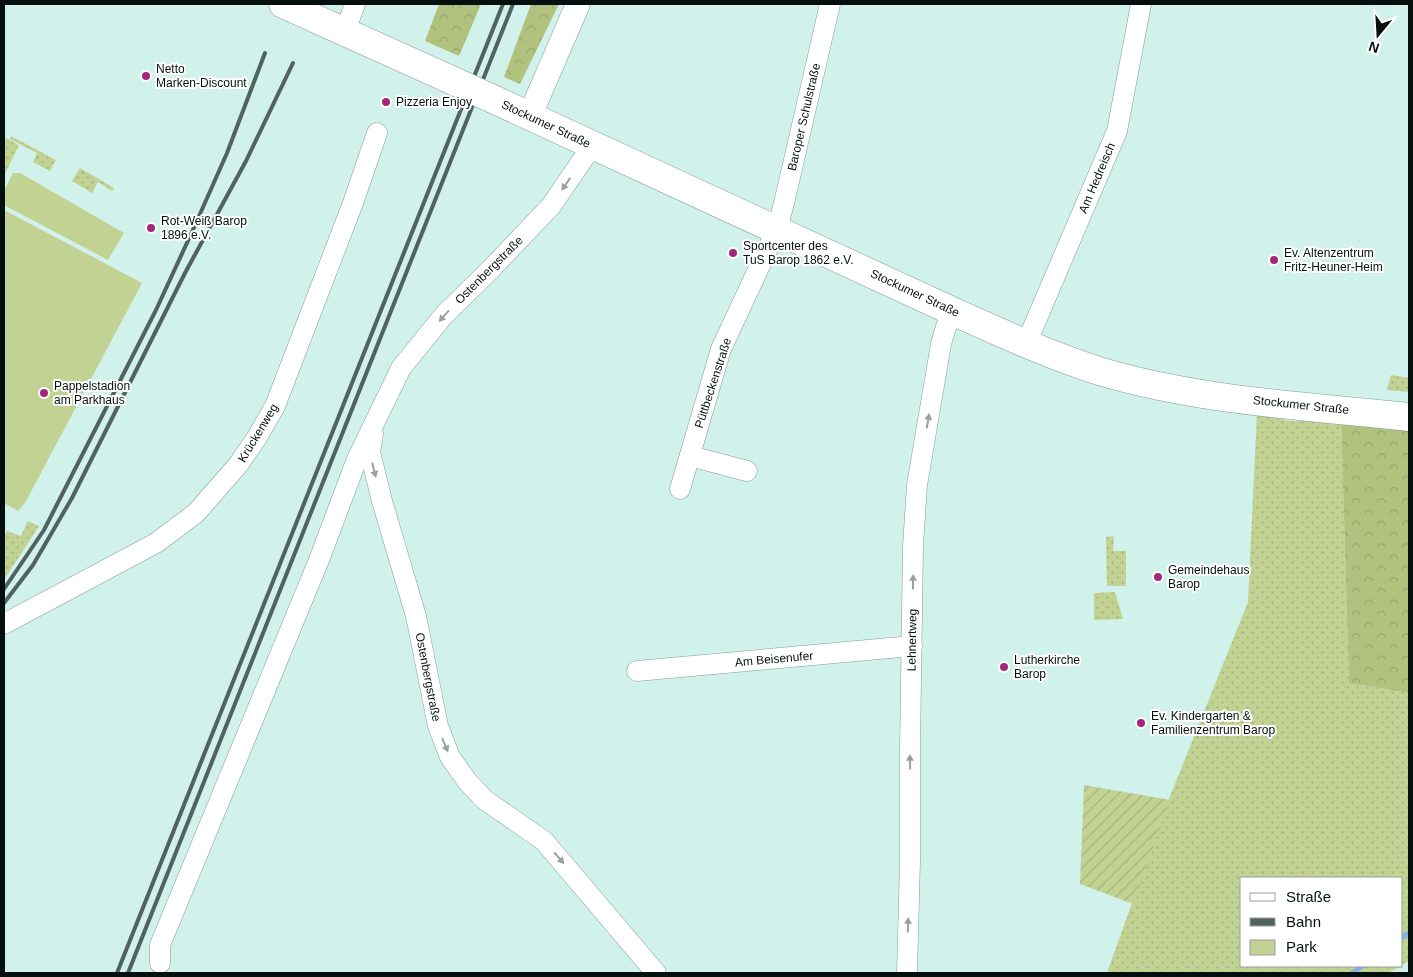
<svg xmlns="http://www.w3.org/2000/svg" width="1413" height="977" font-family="Helvetica,sans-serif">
	<defs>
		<pattern id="grass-dots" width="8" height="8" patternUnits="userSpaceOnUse" patternTransform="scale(1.25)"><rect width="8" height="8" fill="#c2d293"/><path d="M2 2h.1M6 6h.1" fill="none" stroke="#a5b37e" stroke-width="1.8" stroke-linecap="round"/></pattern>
		<pattern id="forest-crowns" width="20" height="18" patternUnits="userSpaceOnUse" patternTransform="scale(1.25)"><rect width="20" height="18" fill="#b1c27f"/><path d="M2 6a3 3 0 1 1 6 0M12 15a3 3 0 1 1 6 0" fill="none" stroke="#97a66d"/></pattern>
		<pattern id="garden-furrows" width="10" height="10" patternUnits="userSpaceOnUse" patternTransform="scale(1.25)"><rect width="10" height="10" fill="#c2d293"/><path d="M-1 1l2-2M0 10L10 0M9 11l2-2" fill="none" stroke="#a5b37e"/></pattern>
	</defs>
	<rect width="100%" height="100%" fill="#d1f1eb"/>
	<g fill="url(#grass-dots)">
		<path d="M11 136 56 160 50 171 33 162 37 153 10 139Z"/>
		<path d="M6 138 19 145 4 176V142Z"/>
		<path d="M80 168 114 188 112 191 98 182 92 193 72 181Z"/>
		<path d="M1391 375 1409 378V392L1387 390Z"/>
		<path d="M1257 413 1290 421 1341 420 1349 683 1409 693V961L1402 965V878H1242V966H1401L1388 973H1107L1171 794 1248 602Z"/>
		<path d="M28 521 39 526 4 580V536L7 531 21 536Z"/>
		<path d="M1114 536 1113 551H1126V586H1107L1106 537Z"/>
		<path d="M1115 592 1123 619 1094 620V593Z"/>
	</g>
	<g fill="url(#forest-crowns)">
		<path d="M439 4H481L459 56 425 41Z"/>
		<path d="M531 4H559L520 84 504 77Z"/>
		<path d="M1341 420 1409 428V693L1349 683Z"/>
	</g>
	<g fill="#c2d293">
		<path d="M13 173H20L124 233 108 260 4 205V191Z"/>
		<path d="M4 210 142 283 25 503 18 511 4 503Z"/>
	</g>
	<path fill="url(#garden-furrows)" d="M1084 785 1170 800 1133 904 1080 884Z"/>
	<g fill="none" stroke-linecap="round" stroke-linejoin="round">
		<g stroke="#80b4e6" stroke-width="5">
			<path d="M1402 938 1409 933"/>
			<path d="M1352 973 1363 966"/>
		</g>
		<g stroke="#819e99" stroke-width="21">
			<g id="minor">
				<path d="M345 31 355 4"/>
				<path d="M1026 344 1117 131 1141 4"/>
				<path d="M373 434 370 452 382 501 416 616 438 726 450 757 467 781 485 800 544 841 656 973"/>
				<path d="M690 456 747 471"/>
				<path d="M680 489 721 349 777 229 784 203 830 4"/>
				<path d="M4 624 156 543 196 513 238 465 256 439 275 406 353 203 377 133"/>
				<path d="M637 671 912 646"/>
				<path d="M160 963V945L319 560 357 459 401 368 444 315 489 271 551 206 592 146"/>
				<path d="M907 973 910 861V748L913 546 917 485 941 344 946 327 952 311"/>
			</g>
		</g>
		<g stroke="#819e99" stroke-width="25">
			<path id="tertiary" d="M530 115 578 4"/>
		</g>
		<g stroke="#819e99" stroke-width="29">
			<g id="secondary">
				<path d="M283 4 447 78"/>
				<path d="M495 100 952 311C1001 333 1049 355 1099 371 1199 401 1306 406 1409 417"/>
			</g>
		</g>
		<use href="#minor" stroke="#fff" stroke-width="20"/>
		<use href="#tertiary" stroke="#fff" stroke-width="24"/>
		<use href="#secondary" stroke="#fff" stroke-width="28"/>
		<g stroke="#516360" stroke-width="4">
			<path d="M4 589 44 530 156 310 192 232 227 153 265 53"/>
			<path d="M4 603 33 565 72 498 185 273 246 161 293 63"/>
			<path d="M117 973 503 4"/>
			<path d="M128 973 513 4"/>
		</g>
		<g stroke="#819e99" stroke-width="29" stroke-linecap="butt">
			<path id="secondary-bridge" d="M447 78 495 100"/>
		</g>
		<use href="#secondary-bridge" stroke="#fff" stroke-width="28"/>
	</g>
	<defs><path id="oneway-solid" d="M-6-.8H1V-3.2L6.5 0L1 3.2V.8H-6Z" transform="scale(1.25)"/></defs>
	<g fill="#9b9f9f">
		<use href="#oneway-solid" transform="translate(566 184) rotate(125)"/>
		<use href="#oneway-solid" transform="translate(444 316) rotate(132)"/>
		<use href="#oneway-solid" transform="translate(928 421) rotate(-80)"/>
		<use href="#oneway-solid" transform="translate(374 470) rotate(76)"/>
		<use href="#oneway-solid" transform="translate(913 582) rotate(-89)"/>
		<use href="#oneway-solid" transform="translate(445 745) rotate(67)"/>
		<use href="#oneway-solid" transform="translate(910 762) rotate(-91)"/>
		<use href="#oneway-solid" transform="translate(559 858) rotate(49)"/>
		<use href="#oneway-solid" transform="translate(908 925) rotate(-88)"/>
	</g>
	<g fill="#a3277b" stroke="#fff" stroke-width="2">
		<circle cx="146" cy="76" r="5"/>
		<circle cx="386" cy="102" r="5"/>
		<circle cx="151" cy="228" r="5"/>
		<circle cx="733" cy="253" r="5"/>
		<circle cx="1274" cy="260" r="5"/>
		<circle cx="44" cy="393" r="5"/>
		<circle cx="1158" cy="577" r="5"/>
		<circle cx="1004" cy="667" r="5"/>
		<circle cx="1141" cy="723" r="5"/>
	</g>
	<g text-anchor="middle" stroke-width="4" stroke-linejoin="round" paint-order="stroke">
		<g font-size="12" fill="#05100e" stroke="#fff" text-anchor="start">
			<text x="156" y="73">Netto<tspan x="156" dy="14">Marken-Discount</tspan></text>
			<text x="396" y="106">Pizzeria Enjoy</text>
			<text x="161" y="225">Rot-Weiß Barop<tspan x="161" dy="14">1896 e.V.</tspan></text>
			<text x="743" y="250">Sportcenter des<tspan x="743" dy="14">TuS Barop 1862 e.V.</tspan></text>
			<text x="1284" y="257">Ev. Altenzentrum<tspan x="1284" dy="14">Fritz-Heuner-Heim</tspan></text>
			<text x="54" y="390">Pappelstadion<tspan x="54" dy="14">am Parkhaus</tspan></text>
			<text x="1168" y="574">Gemeindehaus<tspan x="1168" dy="14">Barop</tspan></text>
			<text x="1014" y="664">Lutherkirche<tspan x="1014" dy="14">Barop</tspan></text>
			<text x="1151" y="720">Ev. Kindergarten &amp;<tspan x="1151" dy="14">Familienzentrum Barop</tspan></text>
		</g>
		<g font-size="12" fill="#05100e" stroke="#fff">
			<text transform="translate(804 117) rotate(-77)" y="4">Baroper Schulstraße</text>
			<text transform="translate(546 124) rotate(25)" y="4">Stockumer Straße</text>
			<text transform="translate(1097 178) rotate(-67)" y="4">Am Hedreisch</text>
			<text transform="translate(489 270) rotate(-45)" y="4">Ostenbergstraße</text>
			<text transform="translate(915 293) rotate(25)" y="4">Stockumer Straße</text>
			<text transform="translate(713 383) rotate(-72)" y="4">Püttbeckenstraße</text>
			<text transform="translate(1301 405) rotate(6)" y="4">Stockumer Straße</text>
			<text transform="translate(258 433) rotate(-59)" y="4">Krückenweg</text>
			<text transform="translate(912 640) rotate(-89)" y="4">Lehnertweg</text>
			<text transform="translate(774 659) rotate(-5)" y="4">Am Beisenufer</text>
			<text transform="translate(428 677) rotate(79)" y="4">Ostenbergstraße</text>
		</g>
	</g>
	<rect width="1413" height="977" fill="none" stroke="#05100e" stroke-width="10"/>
	<rect x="1240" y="877" width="162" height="90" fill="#ffffff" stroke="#9b9f9f"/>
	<rect x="1250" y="893" width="25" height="8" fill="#ffffff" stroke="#9b9f9f"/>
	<text x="1286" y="902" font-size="15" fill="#05100e">Straße</text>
	<rect x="1250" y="918" width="25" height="8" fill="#516360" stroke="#9b9f9f"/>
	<text x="1286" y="927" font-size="15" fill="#05100e">Bahn</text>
	<rect x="1250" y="940" width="25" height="15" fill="#c2d293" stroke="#9b9f9f"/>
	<text x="1286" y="952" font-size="15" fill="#05100e">Park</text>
	<g transform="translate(1378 35) rotate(198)" stroke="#ffffff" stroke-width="4" paint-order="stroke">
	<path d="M0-4L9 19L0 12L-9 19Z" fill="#05100e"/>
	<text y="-8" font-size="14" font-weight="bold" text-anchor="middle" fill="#05100e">N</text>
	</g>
</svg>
